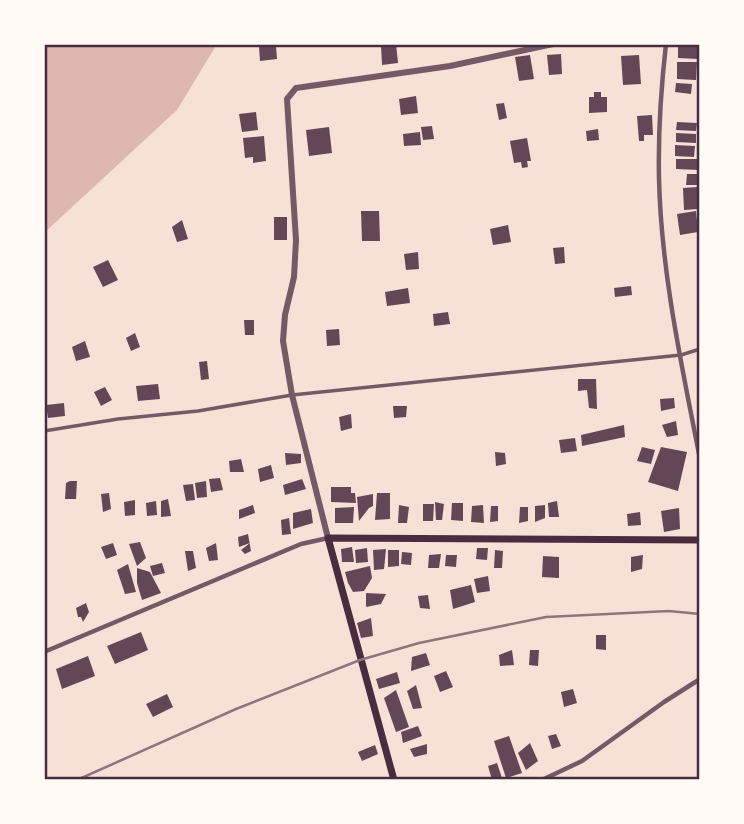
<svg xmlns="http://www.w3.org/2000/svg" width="744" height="824" font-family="'Open Sans',sans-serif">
	<rect width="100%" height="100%" fill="#f7e1d7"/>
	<path fill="#dcb8b0" d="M44 44H217L177 110 44 233Z"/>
	<g fill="#644757">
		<path d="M396 44 398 63 382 65 381 45Z"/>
		<path d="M276 46 277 59 260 61 259 47Z"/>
		<path d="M678 46 698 47V59L678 58Z"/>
		<path d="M561 54 562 74 549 75 547 55Z"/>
		<path d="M530 55 534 79 519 81 515 57Z"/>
		<path d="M639 55 641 84 623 85 621 56Z"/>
		<path d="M677 62H697L696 80 677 79Z"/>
		<path d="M676 83 692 84 691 94 675 92Z"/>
		<path d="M594 92H601V97H607V112L589 113V97H594Z"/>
		<path d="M416 96 418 113 401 115 399 99Z"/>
		<path d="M504 103 507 118 499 120 496 104Z"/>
		<path d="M256 112 258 130 242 132 239 114Z"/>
		<path d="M652 115 653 135H644V141H639L637 116Z"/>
		<path d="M677 122 697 123 696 131 676 130Z"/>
		<path d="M432 126 434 139 423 140 421 127Z"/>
		<path d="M329 127 332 153 309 156 306 130Z"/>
		<path d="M598 129 599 140 587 141 586 131Z"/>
		<path d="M420 132 421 145 404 146 403 134Z"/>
		<path d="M676 133 696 134V143L676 142Z"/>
		<path d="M264 136 266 161 253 163V157L245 158 243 138Z"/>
		<path d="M527 138 531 161H527L528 167 522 168 521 162 514 163 510 141Z"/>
		<path d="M675 145 695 146 694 157 675 156Z"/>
		<path d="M676 159H699V170L676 169Z"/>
		<path d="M687 174H700V185H686Z"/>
		<path d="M697 187 698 209 684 210 683 188Z"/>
		<path d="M361 211H379L380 241H362Z"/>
		<path d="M696 211 698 232 680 235 677 214Z"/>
		<rect x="274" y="217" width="13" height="23"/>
		<path d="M182 220 188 239 177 242 172 227Z"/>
		<path d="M508 225 511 242 493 245 490 229Z"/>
		<path d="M564 247 565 263 555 264 553 248Z"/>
		<path d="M418 252 419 269 406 270 404 254Z"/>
		<path d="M108 260 118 280 103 287 93 267Z"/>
		<path d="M631 286 632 295 615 297 614 288Z"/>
		<path d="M408 288 410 303 387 306 385 292Z"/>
		<path d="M448 312 450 324 434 326 433 314Z"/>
		<path d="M244 320H254V335H245Z"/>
		<path d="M339 329 340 345 327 346 326 330Z"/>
		<path d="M135 333 140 347 131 351 126 338Z"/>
		<path d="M85 341 90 357 76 361 72 347Z"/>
		<path d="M207 361 209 379 201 380 199 362Z"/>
		<path d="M578 379H596L597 409 589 408 587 390 578 391Z"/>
		<path d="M158 384 160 399 138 401 136 386Z"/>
		<path d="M105 387 112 400 101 406 94 392Z"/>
		<path d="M674 398 675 408 661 411 660 399Z"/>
		<path d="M64 403 65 416 48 418 46 405Z"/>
		<path d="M393 406H407L406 417 394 418Z"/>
		<path d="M351 414 352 428 341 431 339 417Z"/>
		<path d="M676 421 678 435 667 437 662 425Z"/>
		<path d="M624 425 625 437 582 446 581 435Z"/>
		<path d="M575 438 577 451 561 453 559 440Z"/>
		<path d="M642 447 655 450 651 464 637 461Z"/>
		<path d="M661 447 687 452 678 491 648 482Z"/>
		<path d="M495 452 505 453 506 464 496 466Z"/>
		<path d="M285 453 301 454V463L286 465Z"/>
		<path d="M241 459 244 472H230L229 461Z"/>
		<path d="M271 465 274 478 260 482 258 469Z"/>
		<path d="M220 478 223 490 211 492 209 479Z"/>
		<path d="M302 479 306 489 285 495 283 485Z"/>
		<path d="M70 481H77L76 499H65L66 483Z"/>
		<path d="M206 481 207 497 197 498 195 483Z"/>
		<path d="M193 484 195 500 186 501 183 485Z"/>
		<path d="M331 487H351V493H355L356 503 331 502Z"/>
		<path d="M109 493 111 509 103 512 101 494Z"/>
		<path d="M377 493H390V519L375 520Z"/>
		<path d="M373 494V506L369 508 359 521 357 497Z"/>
		<path d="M168 499 171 516 161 517V501Z"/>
		<path d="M135 500V515L125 516 124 502Z"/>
		<path d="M156 501 157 515 147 516 146 503Z"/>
		<path d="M557 501 559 517H549L548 503Z"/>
		<path d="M435 502 444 504 442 520H436Z"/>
		<path d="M452 503H463V521L451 520Z"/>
		<path d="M423 504H434L433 521H423Z"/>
		<path d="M253 505 255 513 239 519V510Z"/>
		<path d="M399 505 409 507 407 523H398Z"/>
		<path d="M483 505 484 523 471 522 472 506Z"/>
		<path d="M545 505V518L535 522V506Z"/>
		<path d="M491 506H498V521L490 522Z"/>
		<path d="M354 507 353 523H335V508Z"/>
		<path d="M520 507H528V521L519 523Z"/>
		<path d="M679 508 680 529 664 532 661 511Z"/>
		<path d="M311 509 313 523 293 529V513Z"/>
		<path d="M640 512 641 525 628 526 627 514Z"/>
		<path d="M289 518 291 534 282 535 281 520Z"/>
		<path d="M248 534 251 551 245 554 241 550 250 543 239 547 238 537Z"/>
		<path d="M140 542 146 558 137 566 129 544Z"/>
		<path d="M113 543 117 555 106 559 101 547Z"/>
		<path d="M216 543 218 560 209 561 206 548Z"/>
		<path d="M352 547 354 562H342L341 549Z"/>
		<path d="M367 548 368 562 356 563 355 550Z"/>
		<path d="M477 548H488L487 560 476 559Z"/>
		<path d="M386 549 384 569 374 570 373 550Z"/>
		<path d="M388 550H399V566L388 567Z"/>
		<path d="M495 550 503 551 502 568H494Z"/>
		<path d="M185 551H193L196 568 188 571Z"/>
		<path d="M402 552 412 553 411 565 401 564Z"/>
		<path d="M441 554 439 568H428L429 555Z"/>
		<path d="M446 555H457L456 567 445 566Z"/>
		<path d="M643 555 642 569 631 572V557Z"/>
		<path d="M543 556 559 557V578L542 577Z"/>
		<path d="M162 563 165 573 153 576 150 566Z"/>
		<path d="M128 564 136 592 125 594 117 570Z"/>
		<path d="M370 566 372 578 364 591 353 592 348 583 345 572Z"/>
		<path d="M137 568 150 572 161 593 142 600 137 583Z"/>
		<path d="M488 576 490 591 477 593 474 579Z"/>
		<path d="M471 585 475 602 453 609 450 590Z"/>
		<path d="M366 593 386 594 381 604 366 607Z"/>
		<path d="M428 595 430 609 420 608 418 596Z"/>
		<path d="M86 603 89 612 83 622 81 617H78L76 608Z"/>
		<path d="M371 618 373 636 361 638 357 623Z"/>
		<path d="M141 632 148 650 115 664 107 646Z"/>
		<path d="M596 635H606V650L596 649Z"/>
		<path d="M512 650 514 665 500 666 499 655Z"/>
		<path d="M530 650H539L538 666 529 665Z"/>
		<path d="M426 653 430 665 411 671 412 657Z"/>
		<path d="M88 656 95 676 62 689 56 669Z"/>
		<path d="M446 671 453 687 440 692 434 676Z"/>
		<path d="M397 672 400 683 379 689 376 679Z"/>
		<path d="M416 685 422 708 413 709 407 691Z"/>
		<path d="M573 689 577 703 564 707 561 692Z"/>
		<path d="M396 690 409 727 396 732 384 698Z"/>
		<path d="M167 694 173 707 153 717 146 704Z"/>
		<path d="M418 726 422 736 403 743 401 732Z"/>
		<path d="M556 734 561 746 552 749 548 736Z"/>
		<path d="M509 736 522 773 506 778 494 741Z"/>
		<path d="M530 743 538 761 526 770 518 753Z"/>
		<path d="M427 744V754L414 757 410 749Z"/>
		<path d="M375 745 378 754 362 761 358 752Z"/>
		<path d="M497 763 502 778 492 780 488 766Z"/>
	</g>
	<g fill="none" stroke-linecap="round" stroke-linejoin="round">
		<path stroke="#755966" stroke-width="3.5" d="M44 431 118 419 198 411 292 395 681 355 700 349"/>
		<g stroke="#755966" stroke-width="4.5">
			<path d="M666 44C661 88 658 133 659 178 661 272 682 367 700 459"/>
			<path d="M44 652 301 544 328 538"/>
			<path d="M542 780 582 761 664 702 700 679"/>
		</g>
		<path stroke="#755966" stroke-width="6" d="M328 538 292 395 283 341 285 315 294 277 296 240 287 99 296 88 450 66 553 44"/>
		<path stroke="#4a2c40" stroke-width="7" d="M394 780 328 538 700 540"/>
		<path stroke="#8f747c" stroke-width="2.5" d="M77 780 236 709 360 660 419 643 546 617 669 611 700 614"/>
	</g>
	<rect width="744" height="824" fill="none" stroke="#fffaf5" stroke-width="91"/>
	<rect x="46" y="46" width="652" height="732" fill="none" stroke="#4a2c40" stroke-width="2.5"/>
</svg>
